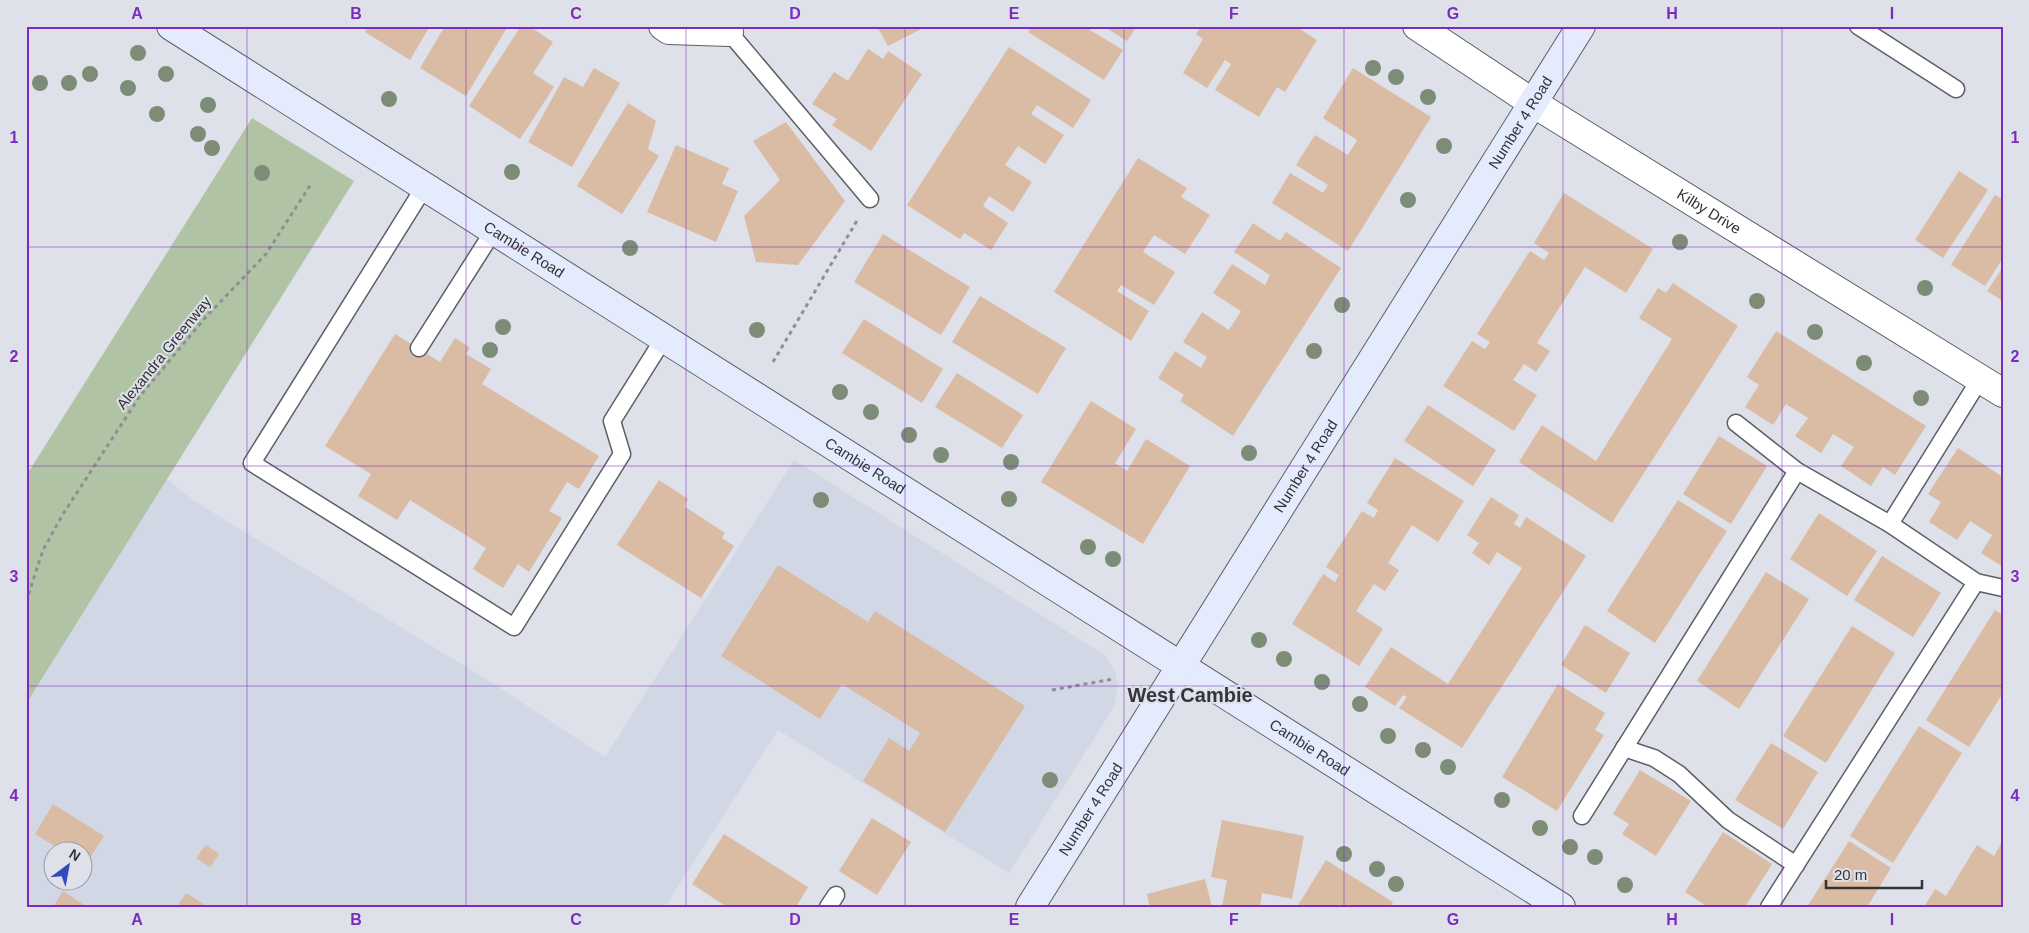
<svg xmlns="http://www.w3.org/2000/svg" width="2029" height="933" font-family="Arial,sans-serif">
	<rect width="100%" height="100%" fill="#dee1e9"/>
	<path fill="#d2d7e6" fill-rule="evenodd" d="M794 460 1103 654 1115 671 1118 685 1114 707 1009 873 778 730 665 907H26V704L167 479 194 501 494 684 605 757ZM52 850H82V880H52Z"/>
	<path fill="#b1c3a5" d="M252 118 354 181 26 704V476Z"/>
	<g fill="#dabba4">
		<path d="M369 26H430L410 60 365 32Z"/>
		<path d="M445 26H508L466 96 420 68Z"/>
		<path d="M521 26H529L553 42 533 73 554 87 520 139 469 106Z"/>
		<path d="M877 26H927L888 46Z"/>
		<path d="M1032 26H1093L1090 30 1123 50 1104 80 1028 32Z"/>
		<path d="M1103 26H1137L1127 41Z"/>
		<path d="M1201 26H1295L1317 40 1285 92 1277 87 1259 117 1215 90 1231 64 1225 60 1207 88 1183 73 1203 39 1196 34Z"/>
		<path d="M1009 47 1091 100 1073 128 1037 105 1031 114 1064 135 1045 164 1018 146 1005 165 1032 182 1013 212 989 196 983 206 1008 223 991 250 964 233 960 239 907 205Z"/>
		<path d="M868 49 883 59 888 51 922 74 871 151 832 125 837 119 812 104 834 72 848 81Z"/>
		<path d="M594 68 620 83 572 167 528 142 564 77 583 87Z"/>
		<path d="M1353 68 1431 117 1348 251 1272 203 1290 173 1323 193 1328 185 1296 165 1315 135 1348 155 1357 140 1323 118Z"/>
		<path d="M628 103 656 121 648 149 659 156 622 214 577 186Z"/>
		<path d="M786 122 845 201 798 265 756 262 744 216 780 180 753 141Z"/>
		<path d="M676 145 729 168 722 184 738 191 716 242 647 212Z"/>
		<path d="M1138 158 1187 188 1181 197 1210 215 1185 254 1154 235 1143 252 1175 272 1154 305 1121 285 1117 291 1149 311 1131 341 1054 292Z"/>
		<path d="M1959 171 1988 190 1943 258 1915 240Z"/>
		<path d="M1564 193 1653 249 1626 293 1585 267 1537 343 1550 351 1536 372 1524 364 1513 380 1537 395 1514 431 1443 386 1472 341 1485 349 1490 342 1477 334 1530 251 1544 260 1549 253 1534 243Z"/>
		<path d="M1995 195 2003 200V258L1985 286 1951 265Z"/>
		<path d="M1253 223 1280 241 1286 232 1341 268 1233 436 1180 401 1184 395 1158 378 1175 351 1201 368 1207 357 1183 342 1202 312 1229 330 1241 311 1213 293 1232 264 1265 285 1270 275 1234 252Z"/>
		<path d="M883 234 970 287 941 335 854 282Z"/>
		<path d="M2003 267V301L1987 291Z"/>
		<path d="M1673 283 1738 326 1612 523 1519 462 1542 425 1596 461 1672 339 1639 318 1658 288 1666 293Z"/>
		<path d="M980 296 1066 348 1038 394 952 342Z"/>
		<path d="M864 319 943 369 922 403 842 353Z"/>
		<path d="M1776 331 1926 426 1895 475 1883 467 1871 486 1841 466 1854 447 1833 434 1821 453 1795 436 1808 418 1786 404 1773 425 1745 407 1759 385 1747 377Z"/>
		<path d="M395 334 440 362 455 338 470 348 466 354 491 369 482 384 599 456 579 489 567 482 549 511 562 518 529 572 518 564 503 588 473 569 486 548 410 500 397 520 358 496 371 474 325 446Z"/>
		<path d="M957 373 1023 415 1002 448 935 407Z"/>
		<path d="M1091 401 1136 429 1115 463 1127 471 1146 439 1190 466 1143 544 1041 482Z"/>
		<path d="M1428 405 1496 450 1473 486 1404 441Z"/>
		<path d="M1719 436 1767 466 1731 524 1683 494Z"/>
		<path d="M1958 448 2003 477V567L1981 553 1992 535 1970 521 1957 540 1929 522 1941 502 1928 494Z"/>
		<path d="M1395 458 1464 501 1438 542 1412 525 1388 563 1399 570 1385 591 1374 584 1356 611 1383 629 1359 666 1292 624 1323 574 1335 582 1339 575 1326 567 1362 511 1374 518 1378 510 1367 503Z"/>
		<path d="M659 480 688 499 684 506 725 533 722 538 734 546 701 598 617 545Z"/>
		<path d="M1491 497 1519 515 1514 524 1520 528 1526 517 1586 556 1462 748 1399 708 1407 697 1403 695 1395 706 1365 687 1391 647 1448 684 1522 568 1497 552 1489 565 1472 553 1479 543 1467 535Z"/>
		<path d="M1678 500 1727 531 1655 643 1607 611Z"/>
		<path d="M1819 513 1877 551 1847 596 1790 559Z"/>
		<path d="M1882 556 1941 593 1913 637 1854 600Z"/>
		<path d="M778 565 868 622 875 611 1025 706 945 832 863 781 889 738 909 751 920 733 842 684 820 719 721 656Z"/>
		<path d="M1766 572 1809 599 1739 709 1697 681Z"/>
		<path d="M1995 610 2003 615V693L1969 747 1926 720Z"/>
		<path d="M1585 625 1630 653 1606 693 1561 665Z"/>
		<path d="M1852 626 1895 653 1826 763 1783 736Z"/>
		<path d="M1558 684 1605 713 1595 730 1604 735 1557 811 1502 777Z"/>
		<path d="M1919 726 1962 753 1893 863 1850 836Z"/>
		<path d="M1771 743 1818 772 1783 829 1735 800Z"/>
		<path d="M1640 770 1691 801 1656 856 1622 834 1629 824 1613 814Z"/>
		<path d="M53 804 104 836 85 866 82 864V850H61L35 834Z"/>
		<path d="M872 818 911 842 877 895 839 871Z"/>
		<path d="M1222 820 1304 836 1292 899 1262 893 1260 907H1222L1227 880 1211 877Z"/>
		<path d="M1723 832 1772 864 1745 907H1708L1685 892Z"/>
		<path d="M724 834 808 887 796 907H727L692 884Z"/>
		<path d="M1849 841 1891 868 1867 907H1807Z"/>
		<path d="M2001 844 2003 845V907H1924L1935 889 1946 896 1977 845 1994 856Z"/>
		<path d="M206 845 219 854 210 867 196 858Z"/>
		<path d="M1326 860 1393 902 1390 907H1297Z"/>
		<path d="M1205 879 1212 907H1150L1147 894Z"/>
		<path d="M63 891 87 907H53Z"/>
		<path d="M186 893 208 907H177Z"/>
	</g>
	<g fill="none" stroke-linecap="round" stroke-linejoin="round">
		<g stroke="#5d5f66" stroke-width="19">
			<g id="lane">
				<path d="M1858 26 1956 89"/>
				<path d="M729 32 870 199"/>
				<path d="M425 186 252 463 514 627 622 454 612 421 664 338"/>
				<path d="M419 348 494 230"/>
				<path d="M1736 423 1797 471 1890 524 1976 582 2003 588"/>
				<path d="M1890 524 1980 379"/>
				<path d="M1624 748 1654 758 1679 774 1728 820 1796 865"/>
				<path d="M1582 816 1797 471"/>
				<path d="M828 907 836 895"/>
				<path d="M1769 907 1976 582"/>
			</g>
		</g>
		<g stroke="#5d5f66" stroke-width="30">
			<g id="street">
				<path d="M663 26 669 30 729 32"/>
				<path id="s1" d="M1417 26 1533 103 2003 393"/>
			</g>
		</g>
		<g stroke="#5d5f66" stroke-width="30">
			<g id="secondary">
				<path id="s2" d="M171 26 1561 907"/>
				<path id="s3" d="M1030 907 1581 26"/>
			</g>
		</g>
		<g stroke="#8d8f95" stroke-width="3" stroke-dasharray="4 4" stroke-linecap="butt">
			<path d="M773 362 858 219"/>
			<path d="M26 602 43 550 63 514 140 396 205 318 266 254 311 184"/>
			<path d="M1052 690 1113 679"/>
		</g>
		<use href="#lane" stroke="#fff" stroke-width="16"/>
		<use href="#street" stroke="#fff" stroke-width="28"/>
		<use href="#secondary" stroke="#e4ebfc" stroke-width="28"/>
	</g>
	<g fill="#7d8c77">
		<circle cx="138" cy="53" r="8"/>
		<circle cx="1373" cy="68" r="8"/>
		<circle cx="90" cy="74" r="8"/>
		<circle cx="166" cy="74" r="8"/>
		<circle cx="1396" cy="77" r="8"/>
		<circle cx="40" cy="83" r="8"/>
		<circle cx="69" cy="83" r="8"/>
		<circle cx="128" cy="88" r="8"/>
		<circle cx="1428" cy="97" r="8"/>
		<circle cx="389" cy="99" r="8"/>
		<circle cx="208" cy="105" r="8"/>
		<circle cx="157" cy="114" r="8"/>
		<circle cx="198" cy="134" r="8"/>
		<circle cx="1444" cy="146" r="8"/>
		<circle cx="212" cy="148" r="8"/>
		<circle cx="512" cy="172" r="8"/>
		<circle cx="262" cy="173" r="8"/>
		<circle cx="1408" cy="200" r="8"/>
		<circle cx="1680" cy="242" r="8"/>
		<circle cx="630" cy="248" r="8"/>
		<circle cx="1925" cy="288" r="8"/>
		<circle cx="1757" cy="301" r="8"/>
		<circle cx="1342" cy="305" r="8"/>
		<circle cx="503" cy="327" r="8"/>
		<circle cx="757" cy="330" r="8"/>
		<circle cx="1815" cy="332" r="8"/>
		<circle cx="490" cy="350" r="8"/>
		<circle cx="1314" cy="351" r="8"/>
		<circle cx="1864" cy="363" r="8"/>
		<circle cx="840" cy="392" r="8"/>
		<circle cx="1921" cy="398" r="8"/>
		<circle cx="871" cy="412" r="8"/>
		<circle cx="909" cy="435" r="8"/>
		<circle cx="1249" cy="453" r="8"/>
		<circle cx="941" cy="455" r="8"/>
		<circle cx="1011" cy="462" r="8"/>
		<circle cx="1009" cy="499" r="8"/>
		<circle cx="821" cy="500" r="8"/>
		<circle cx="1088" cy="547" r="8"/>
		<circle cx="1113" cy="559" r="8"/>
		<circle cx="1259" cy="640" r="8"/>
		<circle cx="1284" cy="659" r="8"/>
		<circle cx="1322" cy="682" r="8"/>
		<circle cx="1360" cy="704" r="8"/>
		<circle cx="1388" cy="736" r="8"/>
		<circle cx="1423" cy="750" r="8"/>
		<circle cx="1448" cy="767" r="8"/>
		<circle cx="1050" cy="780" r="8"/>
		<circle cx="1502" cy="800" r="8"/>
		<circle cx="1540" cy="828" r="8"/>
		<circle cx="1570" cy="847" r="8"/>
		<circle cx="1344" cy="854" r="8"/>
		<circle cx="1595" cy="857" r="8"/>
		<circle cx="1377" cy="869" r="8"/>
		<circle cx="1396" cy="884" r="8"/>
		<circle cx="1625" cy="885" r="8"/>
	</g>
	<path fill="none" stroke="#7b2cbf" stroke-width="1" stroke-opacity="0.55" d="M247 26V907M466 26V907M686 26V907M905 26V907M1124 26V907M1344 26V907M1563 26V907M1782 26V907M26 247H2003M26 466H2003M26 686H2003"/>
	<g text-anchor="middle" stroke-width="4" stroke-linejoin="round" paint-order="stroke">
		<g font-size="15" fill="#333437" stroke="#dee1e9">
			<text dy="5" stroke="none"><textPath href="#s3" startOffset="925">Number 4 Road</textPath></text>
			<text dy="5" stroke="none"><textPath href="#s1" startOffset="346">Kilby Drive</textPath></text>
			<text dy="5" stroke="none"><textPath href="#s2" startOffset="418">Cambie Road</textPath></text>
			<text transform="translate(164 353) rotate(-51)" y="5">Alexandra Greenway</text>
			<text dy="5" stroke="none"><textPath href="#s2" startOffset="822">Cambie Road</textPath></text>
			<text dy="5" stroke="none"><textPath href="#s3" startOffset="520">Number 4 Road</textPath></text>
			<text dy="5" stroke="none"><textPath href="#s2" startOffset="1348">Cambie Road</textPath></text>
			<text dy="5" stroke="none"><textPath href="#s3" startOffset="115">Number 4 Road</textPath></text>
		</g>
		<g font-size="20" font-weight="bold" fill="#33353c" stroke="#dee1e9">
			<text x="1190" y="702">West Cambie</text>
		</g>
	</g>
	<rect width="2029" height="933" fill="none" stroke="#dee1e9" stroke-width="55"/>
	<g transform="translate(68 866) rotate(32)"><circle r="24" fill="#dee1e9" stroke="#9a9ca2"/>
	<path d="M0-4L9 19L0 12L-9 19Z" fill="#334abb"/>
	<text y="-8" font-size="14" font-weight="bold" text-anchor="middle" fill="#333437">N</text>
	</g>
	<path d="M1826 880v8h96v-8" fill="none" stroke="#333437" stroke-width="2.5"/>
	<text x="1834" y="880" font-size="15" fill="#333437" stroke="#dee1e9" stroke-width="4" paint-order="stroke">20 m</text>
	<rect x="28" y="28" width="1974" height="878" fill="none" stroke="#7b2cbf" stroke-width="2"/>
	<g font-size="16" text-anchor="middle" font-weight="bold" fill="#7b2cbf">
		<text x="137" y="19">A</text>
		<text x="356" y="19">B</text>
		<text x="576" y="19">C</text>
		<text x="795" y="19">D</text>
		<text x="1014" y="19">E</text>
		<text x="1234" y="19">F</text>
		<text x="1453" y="19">G</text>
		<text x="1672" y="19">H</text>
		<text x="1892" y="19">I</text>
		<text x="14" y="143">1</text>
		<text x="2015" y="143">1</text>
		<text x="14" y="362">2</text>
		<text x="2015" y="362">2</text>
		<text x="14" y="582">3</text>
		<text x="2015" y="582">3</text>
		<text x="14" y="801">4</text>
		<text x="2015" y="801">4</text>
		<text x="137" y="925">A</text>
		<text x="356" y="925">B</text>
		<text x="576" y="925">C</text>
		<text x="795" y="925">D</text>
		<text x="1014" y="925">E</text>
		<text x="1234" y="925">F</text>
		<text x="1453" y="925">G</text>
		<text x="1672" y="925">H</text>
		<text x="1892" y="925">I</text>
	</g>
</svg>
